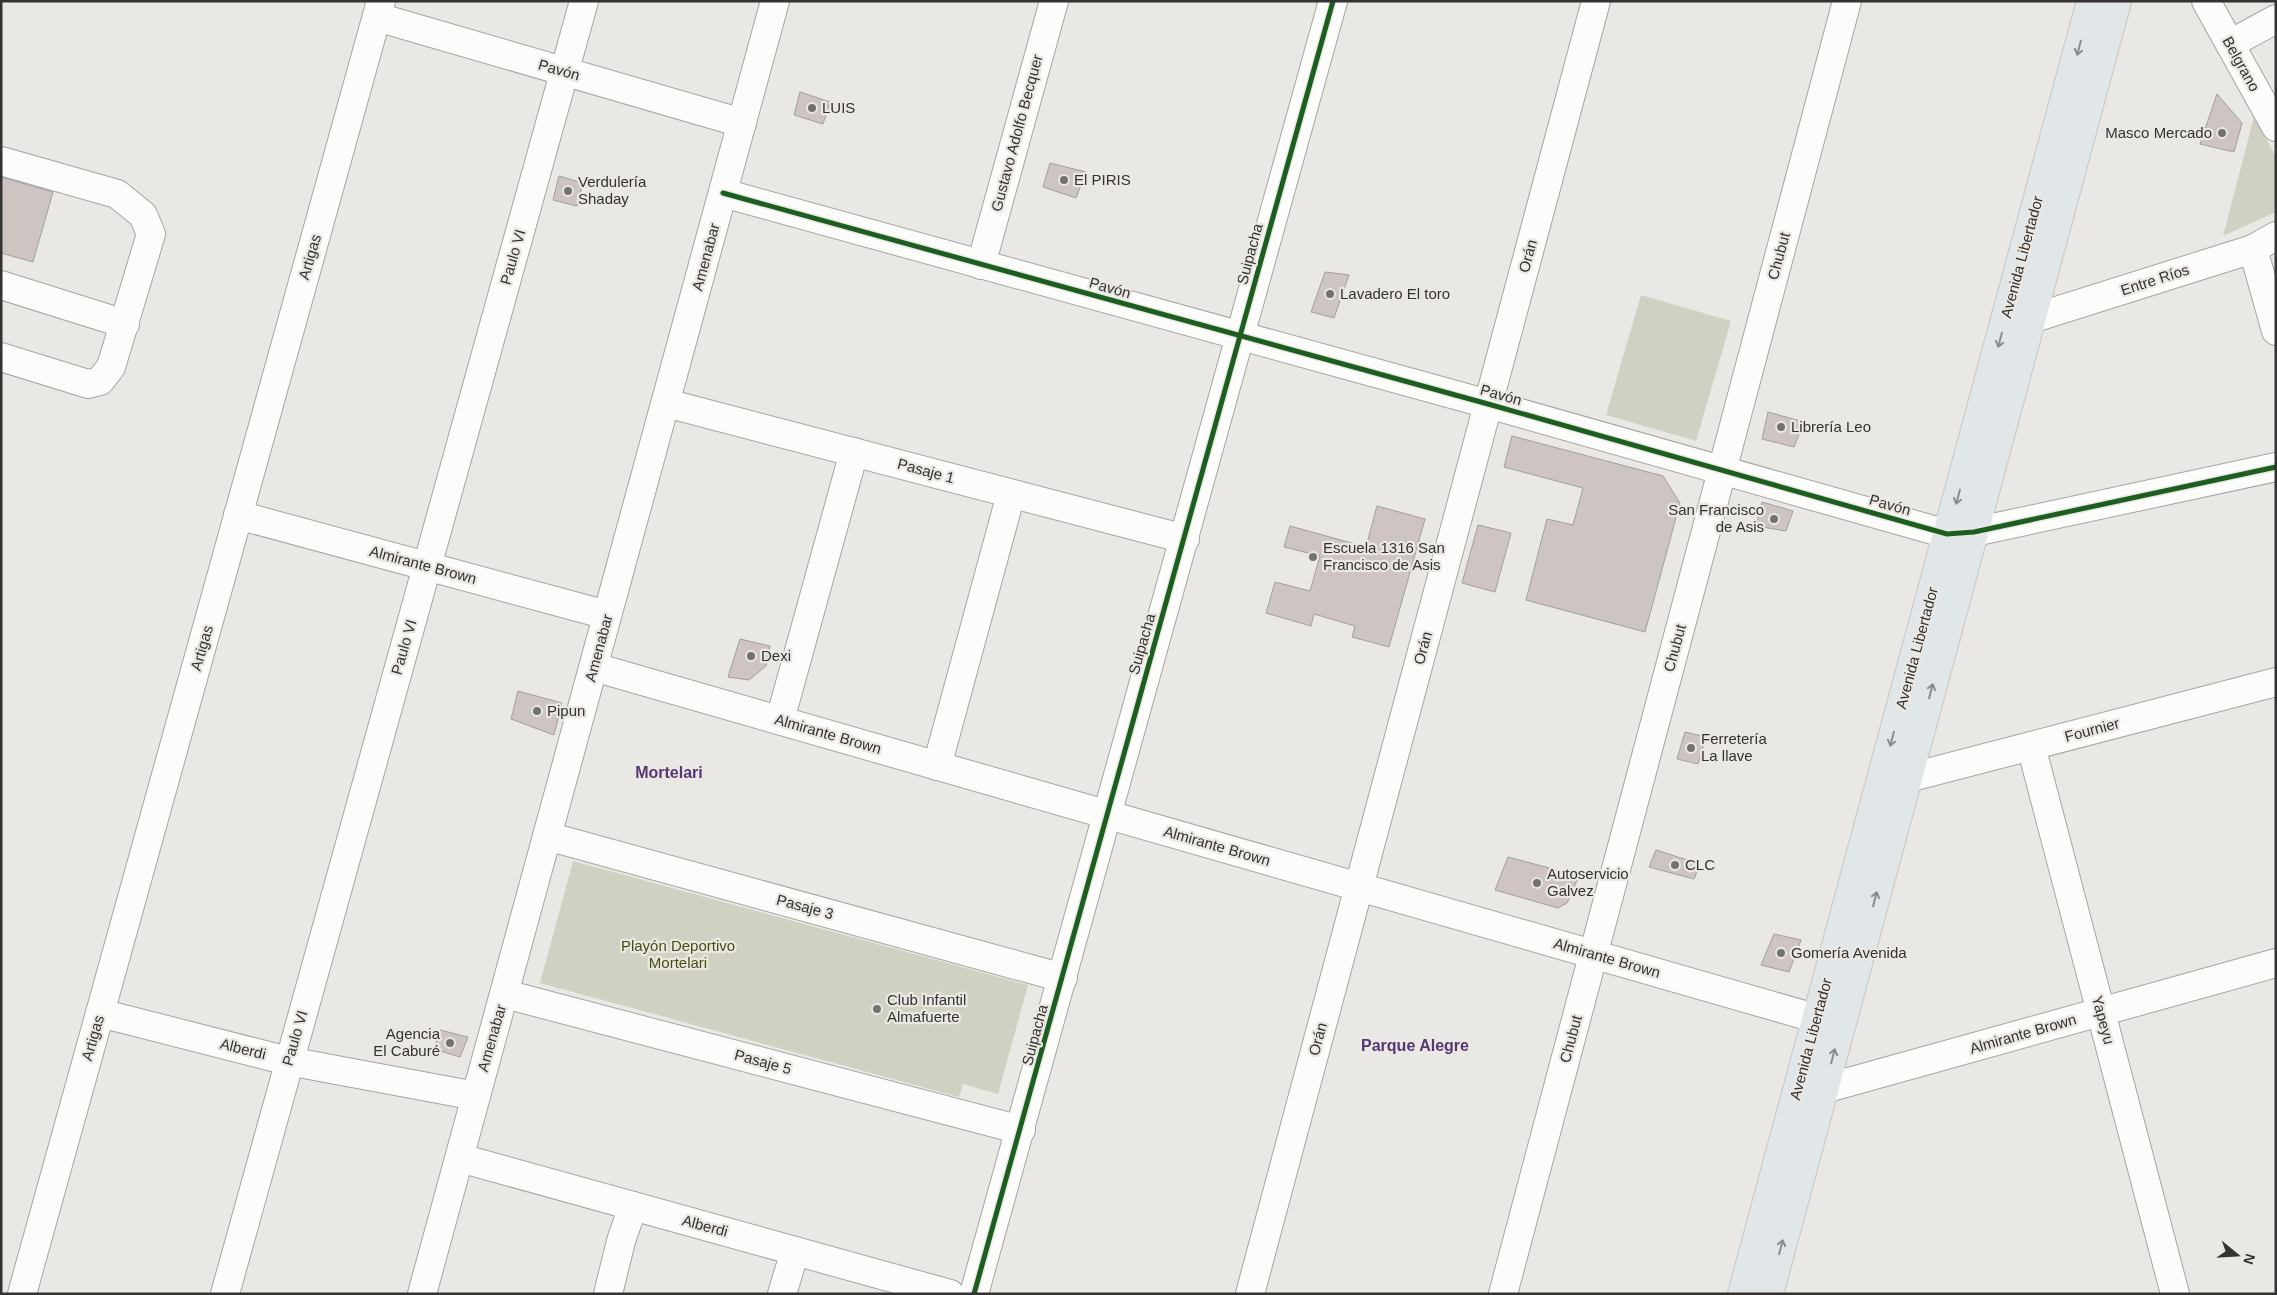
<svg xmlns="http://www.w3.org/2000/svg" width="2277" height="1295" font-family="Arial,sans-serif">
	<rect width="100%" height="100%" fill="#eae8e5"/>
	<g fill="#d0d1c2">
		<path d="M2254 117 2276 157V212L2223 236Z"/>
		<path d="M1641 295 1731 321 1696 441 1606 415Z"/>
		<path d="M573 861 1028 985 998 1094 963 1084 959 1097 540 983Z"/>
	</g>
	<g fill="#cec5c2" stroke="#a19f9e">
		<path d="M800 92 830 102 823 124 794 115Z"/>
		<path d="M2217 94 2242 123 2234 152 2200 144Z"/>
		<path d="M1050 163 1086 172 1076 198 1043 187Z"/>
		<path d="M559 176 583 183 577 206 553 200Z"/>
		<path d="M1 177 53 192 33 262 1 253Z"/>
		<path d="M1325 272 1349 275 1334 318 1311 312Z"/>
		<path d="M1768 412 1804 422 1794 447 1762 439Z"/>
		<path d="M1512 436 1663 476 1680 503 1645 632 1526 600 1547 519 1573 525 1583 488 1504 467Z"/>
		<path d="M1762 502 1793 511 1786 531 1756 526Z"/>
		<path d="M1377 506 1425 519 1389 647 1352 637 1355 626 1314 614 1311 626 1266 613 1275 582 1310 591 1320 556 1284 547 1290 526 1366 547Z"/>
		<path d="M1478 525 1511 533 1495 592 1462 583Z"/>
		<path d="M740 639 770 646 766 666 749 680 728 677Z"/>
		<path d="M518 691 562 703 554 735 511 719Z"/>
		<path d="M1685 732 1706 737 1698 764 1677 759Z"/>
		<path d="M1656 850 1700 864 1694 879 1649 867Z"/>
		<path d="M1508 857 1579 876 1567 903 1558 908 1495 890Z"/>
		<path d="M1774 934 1801 940 1789 972 1761 965Z"/>
		<path d="M440 1030 468 1037 460 1057 434 1049Z"/>
	</g>
	<g fill="none" stroke-linecap="round" stroke-linejoin="round">
		<g stroke="#a6a5a3" stroke-width="30">
			<g id="minor">
				<path d="M2206 1 2276 127"/>
				<path d="M377 17 742 123"/>
				<path d="M2230 44 2276 19"/>
				<path d="M1 161 117 194 143 215 151 234 111 367 100 381 88 384 1 357"/>
				<path d="M723 193 1488 404 1947 534 1974 532 2276 467"/>
				<path d="M2253 249 2276 331"/>
				<path d="M981 265 1054 1"/>
				<path d="M1 285 125 324"/>
				<path d="M2031 319 2253 249 2276 236"/>
				<path d="M666 403 1185 539"/>
				<path d="M238 515 607 615"/>
				<path d="M594 667 1839 1025"/>
				<path d="M780 720 854 452"/>
				<path d="M2031 746 2175 1294"/>
				<path d="M937 766 1011 494"/>
				<path d="M1908 778 2276 682"/>
				<path d="M547 836 1063 978"/>
				<path d="M505 994 1021 1130"/>
				<path d="M100 1013 288 1061 476 1096"/>
				<path d="M1803 1083 1824 1089 2276 963"/>
				<path d="M460 1158 950 1294"/>
				<path d="M22 1294 381 1"/>
				<path d="M225 1294 584 1"/>
				<path d="M422 1294 775 1"/>
				<path d="M608 1294 621 1241 633 1206"/>
				<path d="M782 1294 795 1251"/>
				<path d="M974 1294 1333 1"/>
				<path d="M1250 1294 1596 1"/>
				<path d="M1503 1294 1847 1"/>
			</g>
		</g>
		<g stroke="#c7c6c4" stroke-width="30">
			<g id="major">
				<path d="M1742 1294 2091 1"/>
				<path d="M1769 1294 2117 1"/>
			</g>
		</g>
		<use href="#minor" stroke="#fcfcfb" stroke-width="28"/>
		<use href="#major" stroke="#e1e7e9" stroke-width="28"/>
		<g stroke="#ebe8e4" stroke-width="8">
			<g id="cycleway">
				<path d="M723 193 1488 404 1947 534 1974 532 2276 467"/>
				<path d="M974 1294 1333 1"/>
			</g>
		</g>
		<use href="#cycleway" stroke="#1b5e20" stroke-width="5"/>
	</g>
	<defs><path id="oneway-shaft" d="M-6 0H5M1.5-3L5.5 0L1.5 3" fill="none" stroke-width="1.6" stroke-linecap="round" stroke-linejoin="round" transform="scale(1.25)"/></defs>
	<g stroke="#8a8d8d">
		<use href="#oneway-shaft" transform="translate(2079 48) rotate(105)"/>
		<use href="#oneway-shaft" transform="translate(2000 340) rotate(105)"/>
		<use href="#oneway-shaft" transform="translate(1958 497) rotate(105)"/>
		<use href="#oneway-shaft" transform="translate(1931 691) rotate(-75)"/>
		<use href="#oneway-shaft" transform="translate(1892 739) rotate(105)"/>
		<use href="#oneway-shaft" transform="translate(1875 899) rotate(-75)"/>
		<use href="#oneway-shaft" transform="translate(1833 1056) rotate(-75)"/>
		<use href="#oneway-shaft" transform="translate(1781 1247) rotate(-75)"/>
	</g>
	<g fill="#747270" stroke="#ebe8e4" stroke-width="2">
		<circle cx="812" cy="108" r="5"/>
		<circle cx="2222" cy="133" r="5"/>
		<circle cx="1064" cy="180" r="5"/>
		<circle cx="568" cy="191" r="5"/>
		<circle cx="1330" cy="294" r="5"/>
		<circle cx="1781" cy="427" r="5"/>
		<circle cx="1774" cy="519" r="5"/>
		<circle cx="1313" cy="557" r="5"/>
		<circle cx="751" cy="656" r="5"/>
		<circle cx="537" cy="711" r="5"/>
		<circle cx="1691" cy="748" r="5"/>
		<circle cx="1675" cy="865" r="5"/>
		<circle cx="1537" cy="883" r="5"/>
		<circle cx="1781" cy="953" r="5"/>
		<circle cx="877" cy="1009" r="5"/>
		<circle cx="450" cy="1043" r="5"/>
	</g>
	<g text-anchor="middle" stroke-width="4.5" stroke-linejoin="round" paint-order="stroke">
		<g font-size="15" fill="#343331" stroke="#ebe8e4">
			<text transform="translate(2241 64) rotate(61)" y="5">Belgrano</text>
			<text transform="translate(559 70) rotate(16)" y="5">Pavón</text>
			<text transform="translate(1017 133) rotate(-75)" y="5">Gustavo Adolfo Becquer</text>
			<text transform="translate(1250 254) rotate(-75)" y="5">Suipacha</text>
			<text transform="translate(1528 256) rotate(-75)" y="5">Orán</text>
			<text transform="translate(1779 256) rotate(-75)" y="5">Chubut</text>
			<text transform="translate(310 257) rotate(-74)" y="5">Artigas</text>
			<text transform="translate(513 257) rotate(-74)" y="5">Paulo VI</text>
			<text transform="translate(706 257) rotate(-75)" y="5">Amenabar</text>
			<text transform="translate(2022 257) rotate(-75)" y="5">Avenida Libertador</text>
			<text transform="translate(2155 280) rotate(-18)" y="5">Entre Ríos</text>
			<text transform="translate(1110 288) rotate(16)" y="5">Pavón</text>
			<text transform="translate(1501 395) rotate(16)" y="5">Pavón</text>
			<text transform="translate(926 471) rotate(15)" y="5">Pasaje 1</text>
			<text transform="translate(1890 505) rotate(16)" y="5">Pavón</text>
			<text transform="translate(423 565) rotate(15)" y="5">Almirante Brown</text>
			<text transform="translate(1142 644) rotate(-74)" y="5">Suipacha</text>
			<text transform="translate(404 647) rotate(-74)" y="5">Paulo VI</text>
			<text transform="translate(202 648) rotate(-74)" y="5">Artigas</text>
			<text transform="translate(599 648) rotate(-75)" y="5">Amenabar</text>
			<text transform="translate(1423 648) rotate(-75)" y="5">Orán</text>
			<text transform="translate(1675 648) rotate(-75)" y="5">Chubut</text>
			<text transform="translate(1917 648) rotate(-75)" y="5">Avenida Libertador</text>
			<text transform="translate(2092 730) rotate(-15)" y="5">Fournier</text>
			<text transform="translate(828 734) rotate(16)" y="5">Almirante Brown</text>
			<text transform="translate(1217 846) rotate(16)" y="5">Almirante Brown</text>
			<text transform="translate(805 907) rotate(15)" y="5">Pasaje 3</text>
			<text transform="translate(1607 958) rotate(16)" y="5">Almirante Brown</text>
			<text transform="translate(2103 1020) rotate(75)" y="5">Yapeyu</text>
			<text transform="translate(2023 1034) rotate(-16)" y="5">Almirante Brown</text>
			<text transform="translate(1035 1035) rotate(-75)" y="5">Suipacha</text>
			<text transform="translate(93 1038) rotate(-74)" y="5">Artigas</text>
			<text transform="translate(295 1038) rotate(-74)" y="5">Paulo VI</text>
			<text transform="translate(492 1038) rotate(-74)" y="5">Amenabar</text>
			<text transform="translate(1318 1039) rotate(-75)" y="5">Orán</text>
			<text transform="translate(1571 1039) rotate(-75)" y="5">Chubut</text>
			<text transform="translate(1811 1039) rotate(-75)" y="5">Avenida Libertador</text>
			<text transform="translate(243 1049) rotate(14)" y="5">Alberdi</text>
			<text transform="translate(763 1062) rotate(15)" y="5">Pasaje 5</text>
			<text transform="translate(705 1226) rotate(15)" y="5">Alberdi</text>
		</g>
		<g font-size="15" fill="#343331" stroke="#ebe8e4" text-anchor="start">
			<text x="822" y="113">LUIS</text>
			<text x="2212" y="138" text-anchor="end">Masco Mercado</text>
			<text x="1074" y="185">El PIRIS</text>
			<text x="578" y="187">Verdulería<tspan x="578" dy="17">Shaday</tspan></text>
			<text x="1340" y="299">Lavadero El toro</text>
			<text x="1791" y="432">Librería Leo</text>
			<text x="1764" y="515" text-anchor="end">San Francisco<tspan x="1764" dy="17">de Asis</tspan></text>
			<text x="1323" y="553">Escuela 1316 San<tspan x="1323" dy="17">Francisco de Asis</tspan></text>
			<text x="761" y="661">Dexi</text>
			<text x="547" y="716">Pipun</text>
			<text x="1701" y="744">Ferretería<tspan x="1701" dy="17">La llave</tspan></text>
			<text x="1685" y="870">CLC</text>
			<text x="1547" y="879">Autoservicio<tspan x="1547" dy="17">Galvez</tspan></text>
			<text x="1791" y="958">Gomería Avenida</text>
			<text x="887" y="1005">Club Infantil<tspan x="887" dy="17">Almafuerte</tspan></text>
			<text x="440" y="1039" text-anchor="end">Agencia<tspan x="440" dy="17">El Caburé</tspan></text>
		</g>
		<g font-size="15" fill="#484e12" stroke="#ebe8e4">
			<text x="678" y="951">Playón Deportivo<tspan x="678" dy="17">Mortelari</tspan></text>
		</g>
		<g font-size="16" font-weight="bold" fill="#533873" stroke="#ebe8e4">
			<text x="669" y="778">Mortelari</text>
			<text x="1415" y="1051">Parque Alegre</text>
		</g>
	</g>
	<rect width="2277" height="1295" fill="none" stroke="#343331" stroke-width="5"/>
	<g transform="translate(2237 1255) rotate(108)" stroke="#ebe8e4" stroke-width="4" paint-order="stroke">
	<path d="M0-4L9 19L0 12L-9 19Z" fill="#343331"/>
	<text y="-8" font-size="14" font-weight="bold" text-anchor="middle" fill="#343331">N</text>
	</g>
</svg>
